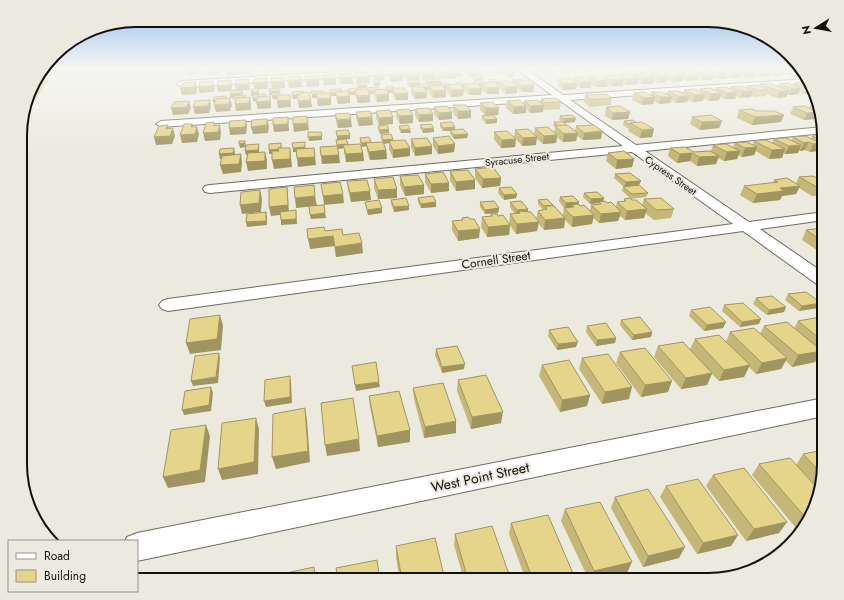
<svg xmlns="http://www.w3.org/2000/svg" width="844" height="600" font-family="Jost,sans-serif">
	<rect width="100%" height="100%" fill="#eceadf"/>
	<path fill="#cbbb71" d="M44 68H51L48 82 21 120 35 78Z"/>
	<g fill="none" stroke-linecap="round" stroke-linejoin="round">
		<g stroke="#6c6a61" stroke-width="2">
			<g id="street">
				<path d="M411 68H463L459 70 181 87 177 84 181 81Z"/>
				<path d="M515 68H525L563 95 807 79 811 83 570 100 636 145 823 127 824 133 645 151 749 222 824 212V220L760 229 824 273V286L818 285 743 231 168 311 162 309 159 305 162 301 168 299 733 224 632 152 210 193 205 192 203 189 205 186 210 185 623 146 559 100 161 127 156 124 161 121 552 95Z"/>
				<path d="M824 398V416L137 561V541H125L127 537 137 533Z"/>
			</g>
		</g>
		<use href="#street" fill="#fff" fill-rule="evenodd"/>
	</g>
	<g fill="#c5b777" fill-rule="evenodd">
		<path d="M263 68H280V72L264 73Z"/>
		<path d="M444 68H461L462 76 455 77V79H438L436 76V70L444 69Z"/>
		<path d="M466 68H480L482 70V76H480L483 81 485 83H489V80L500 82 499 85H497L499 94H487L482 90 481 95H469L464 90V88H462L464 89 463 96 451 97 447 92V89H445L446 90V97L433 98 429 93V90L426 91 427 92V98L415 99 411 94V87H421V84H426L425 83V80H423L420 75V69L441 83 450 85H456V82L465 84 473 83V81H474L473 80V77H470L466 73ZM431 85H439V86H431Z"/>
		<path d="M493 68H511L514 71 513 77H509L504 74H496L493 72Z"/>
		<path d="M533 68H577L576 71 566 72 560 69V71H552V73H540Z"/>
		<path d="M577 68H606V70L596 71 592 68V71H582Z"/>
		<path d="M647 68H661L660 71 652 72 647 69Z"/>
		<path d="M662 68H675V70L667 71Z"/>
		<path d="M677 68H688V69L694 72V70L708 71 707 70 708 68H799L803 74H801L797 72 796 74 787 75 784 74V75L774 76 770 75V76L760 77 755 75 754 77H745L741 76 740 78H731L727 77 726 79H717L713 78 712 80H702L698 78V80L687 81 683 79 682 81 672 82 668 80 667 82 657 83 653 81V84H643L638 82V84L626 85 623 83V86H611L608 84 607 87H596L591 85V88H580L577 86 576 89 563 90 558 86V80H559V79L573 80 574 77 589 79V76L604 78 605 76 619 77V74L635 76V74L649 75 650 72 664 74V72L678 73 680 70Z"/>
		<path d="M404 70 419 74V80H418L420 86 409 87 407 84V80L404 76Z"/>
		<path d="M388 71 403 81 391 82 388 77Z"/>
		<path d="M373 72 384 80 379 81 380 86H374L373 84V80H375L374 78Z"/>
		<path d="M355 73 369 76 370 83H366L367 85V88L379 89H386V87L394 88 408 93V100H396L393 95V93H389V101L377 102 374 96V94H369L370 102 358 103 355 95H350V103L338 104 336 96H331L330 90 349 92 348 89 358 90H367V88L358 89 356 79Z"/>
		<path d="M339 74 353 84H341L339 80Z"/>
		<path d="M512 80 534 85 533 92H522L517 89V93L506 94 499 88 500 81 512 82Z"/>
		<path d="M809 82H810L812 85 814 92 813 93 804 94 799 92 798 94 787 95 786 97 777 98 766 94V96L755 97 751 95V97L740 98 736 96 735 99H725L720 97 719 100 709 101 704 98 703 101 693 102 688 100 687 102 676 103 671 101 670 103 659 104 654 101 653 104 642 105 632 100 634 93 651 95V92L667 94 668 91 683 93 684 90 699 91 700 89 715 90 716 88 730 89 731 87 746 88 747 86H759L760 84 778 86 779 84 793 85 794 83 808 84Z"/>
		<path d="M585 95 612 98 611 105 590 107 584 102Z"/>
		<path d="M541 99 561 102 560 109 545 110 543 109V112L530 113 526 109V113L513 114 506 108 507 101 524 104V101L540 102Z"/>
		<path d="M480 103 498 115H493L497 119V123L486 124 482 119V116L485 115 480 110Z"/>
		<path d="M453 105 471 111V118L458 119 453 113Z"/>
		<path d="M817 105 821 119 817 117 815 119 804 120 790 114 793 107 809 108 810 106Z"/>
		<path d="M434 107 452 119 439 120 434 114Z"/>
		<path d="M607 107 630 112 628 119 612 120 605 116 606 108H607Z"/>
		<path d="M415 109 433 121 419 122 415 116Z"/>
		<path d="M396 110 413 123 400 124 396 117Z"/>
		<path d="M739 110 781 122 752 125 737 118Z"/>
		<path d="M376 111 393 117V124L379 125 376 118Z"/>
		<path d="M356 112 372 117 373 125 359 126 356 119Z"/>
		<path d="M335 114 352 127 338 128 336 121Z"/>
		<path d="M560 116 575 122 564 123 575 131 576 126 602 131 601 139 583 140 577 136 576 141 563 142 557 137 556 143 543 144 536 138V145L522 146 516 139 515 147 501 148 494 139V132L514 137 515 130 534 135 535 128 554 132 555 127 553 126 554 122H562L559 120Z"/>
		<path d="M692 117 722 121 719 128 700 130 690 124Z"/>
		<path d="M633 120 652 137 640 138 628 131 629 129 623 125 624 121Z"/>
		<path d="M440 123 455 130 468 134 467 138 454 139 450 134V131H443L440 127Z"/>
		<path d="M420 125 434 128V132L423 133 420 128Z"/>
		<path d="M378 126 389 133 380 134 378 130Z"/>
		<path d="M399 126 411 133H401L399 129Z"/>
		<path d="M381 135 393 141 410 156 393 158 389 149V143L383 144 386 150 387 159 370 160 367 151 366 146 362 147 360 142V138L371 142V143L382 142 381 139Z"/>
		<path d="M824 135V151L819 148 817 151 810 152 805 150 800 151 799 150 798 153 785 154 783 153 782 158 769 159 756 151 754 155 742 157 739 155 737 159 724 161 718 158 716 164 697 166 690 161 677 163 668 156 670 148 694 152 711 151 713 145 733 147 735 143 753 145 754 141 772 143 774 139 791 140 793 137 811 139 812 136Z"/>
		<path d="M433 138 455 144 454 152 438 154 433 146Z"/>
		<path d="M411 139 432 154 415 156 411 147Z"/>
		<path d="M336 140 363 153 364 161 346 162 344 153V148L338 149Z"/>
		<path d="M608 153 634 159 632 167 616 169 606 161Z"/>
		<path d="M475 169 501 178 500 186 482 188 475 178Z"/>
		<path d="M450 171 475 180V189L456 191 450 180Z"/>
		<path d="M425 174 449 191 431 193 425 182Z"/>
		<path d="M615 174 639 185 648 193 646 197 630 199 642 205 644 199 674 209 671 218 654 220 645 213 644 218 625 220 620 216 618 221 599 223 593 218 592 224 572 227 565 220 564 228 544 230 538 223 537 231 516 234 509 224 510 214H515L510 207V202L528 209V212L536 219 538 211 543 210 538 204V200L553 206 563 215 564 208 559 201 560 197 579 204 590 211 591 205 599 204V203L590 204 583 197 584 193 616 207 617 202 624 201V199L630 198 622 191 623 187H624L614 178Z"/>
		<path d="M400 176 424 185V194L405 196 400 185Z"/>
		<path d="M799 177 824 181V195L812 196 799 188 796 194 782 196 780 200 753 203 740 195 744 186 773 183 774 180 796 183Z"/>
		<path d="M374 179 397 189V198L378 199 374 188Z"/>
		<path d="M347 181 371 200 351 202 348 190Z"/>
		<path d="M499 188 517 194 516 198 504 200 498 193Z"/>
		<path d="M418 198 436 207 421 208 418 202Z"/>
		<path d="M391 200 409 210 394 212 391 204Z"/>
		<path d="M365 202 382 213 368 215 366 207Z"/>
		<path d="M480 202 499 208 498 213 485 214 480 207Z"/>
		<path d="M491 214 498 216 510 225 509 235 487 237 481 227 482 217 491 216Z"/>
		<path d="M462 218 479 238 458 241 452 230V221L462 220Z"/>
		<path d="M824 229V255L802 240 806 230Z"/>
		<path d="M325 231 343 235 363 253 336 257 334 246 310 249Z"/>
		<path d="M788 294 818 308 799 311 785 300Z"/>
		<path d="M756 298 786 307 784 312 767 315 753 304Z"/>
		<path d="M724 305 759 324 740 327 722 311Z"/>
		<path d="M691 310 726 322 723 328 704 331 689 316Z"/>
		<path d="M824 318V359L820 355 815 362 792 367 786 361 781 369 756 374 749 367 744 377 719 381 712 374 707 385 681 389 654 357 658 346 690 349 695 339 726 342 730 332 760 334 764 326 794 328 798 321 823 319Z"/>
		<path d="M621 320 652 332 651 337 632 340 620 325Z"/>
		<path d="M587 326 616 338 615 343 596 346 586 332Z"/>
		<path d="M549 330 576 347 557 350 548 336Z"/>
		<path d="M436 349 464 369 442 373 435 355Z"/>
		<path d="M620 352 668 392 641 397 616 363Z"/>
		<path d="M582 358 629 399 602 404 579 369Z"/>
		<path d="M542 365 590 395 587 406 560 412 539 376Z"/>
		<path d="M458 380 501 423 471 429 457 391Z"/>
		<path d="M413 388 456 433 424 438 414 399Z"/>
		<path d="M369 396 410 430V442L378 447 370 407Z"/>
		<path d="M803 454 824 471 818 501 805 526 796 528 752 475 759 464 796 465Z"/>
		<path d="M713 475 787 522 779 533 746 541 706 486Z"/>
		<path d="M666 486 738 535 731 546 697 554 660 497Z"/>
		<path d="M615 497 679 558 643 567 611 508Z"/>
		<path d="M565 509 627 573 598 580H589L561 521Z"/>
		<path d="M511 523 575 578V580H526L509 534Z"/>
		<path d="M455 534 511 580H464L454 545Z"/>
		<path d="M396 546 445 580H400L396 558Z"/>
	</g>
	<g fill="#a09561">
		<path d="M190 68H201V70L199 73 188 75 186 69Z"/>
		<path d="M220 68 221 71 219 74 208 75 206 69Z"/>
		<path d="M235 68H252L253 73 227 76 226 69Z"/>
		<rect x="305" y="68" width="10" height="3"/>
		<path d="M320 68H332V70H321Z"/>
		<path d="M336 68H347V69L336 70Z"/>
		<path d="M497 68H504V74H496Z"/>
		<path d="M541 68H552V73H540Z"/>
		<path d="M553 68H561L560 71H552Z"/>
		<path d="M567 68H577L576 71 566 72Z"/>
		<rect x="582" y="68" width="10" height="3"/>
		<path d="M596 68H606V70L596 71Z"/>
		<path d="M610 68H620L619 69 610 70Z"/>
		<path d="M661 68 660 71 652 72 653 69Z"/>
		<path d="M668 68H675V70L667 71Z"/>
		<path d="M799 68 796 74 787 75 790 69Z"/>
		<path d="M786 69 784 75 774 76 776 70Z"/>
		<path d="M453 70H462V76L455 77V79H448V73Z"/>
		<path d="M482 70V76L470 77 471 71Z"/>
		<path d="M757 70 754 77H745L747 71Z"/>
		<path d="M772 70 770 76 760 77 763 71Z"/>
		<path d="M509 71H514L513 77H509Z"/>
		<path d="M742 71 740 78H731L733 72Z"/>
		<path d="M728 72 726 79H717L719 73Z"/>
		<path d="M423 73H435V79L423 80Z"/>
		<path d="M714 73 712 80H702L704 74Z"/>
		<path d="M383 74 384 80 375 82V76Z"/>
		<path d="M407 74H419V80L407 81Z"/>
		<path d="M699 74 698 80 687 81 689 75Z"/>
		<path d="M391 75H403V81L391 82Z"/>
		<path d="M684 75 682 81 672 82 674 76Z"/>
		<path d="M369 76 370 83H357V77Z"/>
		<path d="M669 76 667 82 657 83 659 77Z"/>
		<path d="M284 77 285 88 272 89 271 82Z"/>
		<path d="M352 77 353 84H341L340 78Z"/>
		<path d="M654 77 653 84H643L644 78Z"/>
		<path d="M267 78 268 84 267 89H259V95L251 96V92L255 90 253 83Z"/>
		<path d="M336 78V85H324L323 79Z"/>
		<path d="M639 78 638 84 626 85 628 79Z"/>
		<path d="M249 79 250 85 249 90H242L243 94 242 97 230 98V94L236 91 235 84Z"/>
		<path d="M319 79V86L307 87 306 80Z"/>
		<path d="M476 79H483L482 82H476Z"/>
		<path d="M624 79 623 86H611L613 80Z"/>
		<path d="M231 80 232 87 231 91 218 92 217 86Z"/>
		<path d="M301 80 302 87 289 88 288 81Z"/>
		<path d="M608 80 607 87H596L597 81Z"/>
		<path d="M213 81 215 88 213 92 200 93 198 87Z"/>
		<path d="M441 81V85L439 83V85L428 86V82Z"/>
		<path d="M592 81 591 88H580L581 82Z"/>
		<path d="M196 82 197 89 196 94 182 95 180 88Z"/>
		<path d="M380 82V86H374V83Z"/>
		<path d="M492 82H500L499 85 492 86Z"/>
		<path d="M409 83H420V86L409 87Z"/>
		<path d="M482 83V87H476V84Z"/>
		<path d="M577 83 576 89 563 90 564 84Z"/>
		<path d="M464 84V88H458V85Z"/>
		<path d="M358 85H367V88L358 89Z"/>
		<path d="M447 85V89H441L442 86Z"/>
		<path d="M534 85 533 92H522V86Z"/>
		<path d="M517 86V93L506 94V87Z"/>
		<path d="M423 87H429V90L423 91Z"/>
		<path d="M499 87V94H487V88Z"/>
		<path d="M813 87 814 92 813 93 804 94 806 88Z"/>
		<path d="M482 88 481 95H469L470 89Z"/>
		<path d="M791 88H801L798 94 789 95Z"/>
		<path d="M392 89 393 93H388L387 90Z"/>
		<path d="M464 89 463 96 451 97 452 90Z"/>
		<path d="M446 90V97L433 98V91Z"/>
		<path d="M269 91H279L280 94 269 95Z"/>
		<rect x="369" y="91" width="5" height="3"/>
		<path d="M743 91H753L751 97 740 98Z"/>
		<path d="M779 91H789L786 97 777 98Z"/>
		<path d="M349 92H355V95H350Z"/>
		<path d="M427 92V98L415 99V93Z"/>
		<path d="M737 92 735 99H725L727 93Z"/>
		<path d="M280 93 281 99H273L272 96Z"/>
		<path d="M330 93H336V96H331Z"/>
		<path d="M408 93V100H396L395 94Z"/>
		<path d="M721 93 719 100 709 101 711 94Z"/>
		<path d="M265 94V101H253V98Z"/>
		<path d="M312 94H316L317 98H312Z"/>
		<path d="M389 94V101L377 102V95Z"/>
		<path d="M705 94 703 101 693 102 695 95Z"/>
		<path d="M290 95 291 107 278 108 277 101Z"/>
		<path d="M292 95H304V98L293 99Z"/>
		<path d="M370 95V102L358 103 357 96Z"/>
		<path d="M226 96V100L225 103 214 104 213 101Z"/>
		<path d="M270 96 271 103V108L258 109 256 102Z"/>
		<path d="M350 96V103L338 104 337 97Z"/>
		<path d="M678 96H689L687 102 676 103Z"/>
		<path d="M250 97 251 104V110L236 111 235 104Z"/>
		<path d="M655 97 653 104 642 105 644 98Z"/>
		<path d="M661 97H672L670 103 659 104Z"/>
		<path d="M230 98 232 105 230 111 216 112 214 105Z"/>
		<path d="M331 98V105L318 106 317 99Z"/>
		<path d="M210 100 211 107 209 113 195 114 193 107Z"/>
		<path d="M311 100 312 107 299 108 298 101Z"/>
		<path d="M189 101 191 108 188 114 173 115 171 108Z"/>
		<path d="M544 105 543 112 530 113 531 106Z"/>
		<path d="M526 106V113L513 114 514 107Z"/>
		<path d="M486 108H499L498 115 485 116Z"/>
		<path d="M458 111H471V118L458 119Z"/>
		<path d="M452 112V119L439 120V113Z"/>
		<path d="M630 112 628 119 612 120 613 113Z"/>
		<path d="M819 112 815 119 804 120 807 113Z"/>
		<path d="M433 114V121L419 122V115Z"/>
		<path d="M413 115V123L400 124 399 116Z"/>
		<path d="M784 115 781 122 752 125 755 117Z"/>
		<path d="M288 117 289 131 274 132 273 125Z"/>
		<path d="M372 117 373 125 359 126 358 118Z"/>
		<path d="M393 117V124L379 125V118Z"/>
		<path d="M576 118 575 122 564 123V119Z"/>
		<path d="M267 119 269 126 268 133 253 134 251 127Z"/>
		<path d="M351 119 352 127 338 128 337 120Z"/>
		<path d="M497 119V123L486 124V120Z"/>
		<path d="M246 120 247 127 246 134 230 135 229 128Z"/>
		<path d="M722 121 719 128 700 130 702 122Z"/>
		<path d="M214 122 216 130 220 125 221 133 220 140 205 141 203 133 214 126Z"/>
		<path d="M308 123 309 130 294 132 293 124Z"/>
		<path d="M192 124 194 131 197 127 199 134 197 142 182 143 180 135 191 127Z"/>
		<path d="M168 125 170 133 173 128 175 136 172 144 156 145 154 137 166 129Z"/>
		<path d="M455 127V131H443V128Z"/>
		<path d="M434 128V132L423 133V129Z"/>
		<path d="M389 129V133L380 134V130Z"/>
		<path d="M410 129 411 133H401V130Z"/>
		<path d="M654 129 652 137 640 138 642 130Z"/>
		<path d="M602 131 601 139 583 140 584 133Z"/>
		<path d="M578 133 576 141 563 142 564 134Z"/>
		<path d="M468 134 467 138 454 139V135Z"/>
		<path d="M350 135V139L337 140V136Z"/>
		<path d="M557 135 556 143 543 144 544 136Z"/>
		<path d="M322 136V140L309 141 308 137Z"/>
		<path d="M537 137 536 145 522 146 523 138Z"/>
		<path d="M393 139V143L389 141V143L383 144V140Z"/>
		<path d="M516 139 515 147 501 148 502 140Z"/>
		<path d="M245 141 246 147 240 148 239 144Z"/>
		<path d="M371 142V146L366 143V146L362 147 361 143Z"/>
		<path d="M809 142 805 150 800 151 804 143Z"/>
		<path d="M281 143 282 153 269 154V150Z"/>
		<path d="M821 143 817 151 810 152 813 144Z"/>
		<path d="M259 144V154L246 155 245 151Z"/>
		<path d="M348 144V148L343 145 344 148 338 149 337 145Z"/>
		<path d="M455 144 454 152 438 154V146Z"/>
		<path d="M801 145 798 153 785 154 789 146Z"/>
		<path d="M432 146V154L415 156V148Z"/>
		<path d="M305 147 306 151 293 152V148Z"/>
		<path d="M757 147 754 155 742 157 745 148Z"/>
		<path d="M234 148 235 153 234 157 220 159 219 154Z"/>
		<path d="M290 148 292 167 274 169 272 160Z"/>
		<path d="M410 148V156L393 158V150Z"/>
		<path d="M785 149 782 158 769 159 772 150Z"/>
		<path d="M386 150 387 159 370 160 369 152Z"/>
		<path d="M740 151 737 159 724 161 727 152Z"/>
		<path d="M265 152 267 160V169L248 171 246 162Z"/>
		<path d="M363 153 364 161 346 162V154Z"/>
		<path d="M692 153 690 161 677 163 680 154Z"/>
		<path d="M241 154 242 163 241 172 223 174 220 165Z"/>
		<path d="M339 155 340 163 322 164 321 156Z"/>
		<path d="M719 156 716 164 697 166 699 157Z"/>
		<path d="M315 157 316 165 298 167 297 158Z"/>
		<path d="M634 159 632 167 616 169 617 160Z"/>
		<path d="M501 178 500 186 482 188 483 179Z"/>
		<path d="M475 180V189L456 191V182Z"/>
		<path d="M641 181 639 185 624 187 626 182Z"/>
		<path d="M449 183V191L431 193V184Z"/>
		<path d="M424 185V194L405 196 404 187Z"/>
		<path d="M800 186 796 194 782 196 780 200 753 203 757 194 780 188Z"/>
		<path d="M287 187 288 196 289 214 271 216 269 207Z"/>
		<path d="M397 189V198L378 199V190Z"/>
		<path d="M260 190 262 199 261 212 242 214 240 205Z"/>
		<path d="M370 191 371 200 351 202 350 193Z"/>
		<path d="M343 194 344 203 324 205 323 196Z"/>
		<path d="M517 194 516 198 504 200V195Z"/>
		<path d="M315 196 317 206 296 208 295 198Z"/>
		<path d="M604 198 603 202H599V203L590 204 591 199Z"/>
		<path d="M436 202V207L421 208V204Z"/>
		<path d="M579 202 578 207 572 205V207L565 208 566 203Z"/>
		<path d="M409 206V210L394 212V207Z"/>
		<path d="M382 208V213L368 215 367 210Z"/>
		<path d="M499 208 498 213 485 214V210Z"/>
		<path d="M528 209V214L520 213 519 211 518 215H516L517 210Z"/>
		<path d="M647 209 644 218 625 220 627 211Z"/>
		<path d="M296 210 297 224 281 225V220Z"/>
		<path d="M266 212 267 217V225L247 227 246 222Z"/>
		<path d="M621 212 618 221 599 223 601 214Z"/>
		<path d="M325 213 326 218 311 219 310 215Z"/>
		<path d="M594 215 592 224 572 227 573 217Z"/>
		<path d="M565 218 564 228 544 230 545 220Z"/>
		<path d="M539 222 537 231 516 234 517 224Z"/>
		<path d="M510 225 509 235 487 237 488 227Z"/>
		<path d="M480 229 479 238 458 241V231Z"/>
		<path d="M333 236 334 246 310 249 308 239Z"/>
		<path d="M362 243 363 253 336 257 335 247Z"/>
		<path d="M821 303 818 308 799 311 802 306Z"/>
		<path d="M786 307 784 312 767 315 769 310Z"/>
		<path d="M220 315 223 326 221 350 190 354 186 343Z"/>
		<path d="M761 319 759 324 740 327 742 322Z"/>
		<path d="M726 322 723 328 704 331 707 325Z"/>
		<path d="M652 332 651 337 632 340 634 335Z"/>
		<path d="M616 338 615 343 596 346 597 340Z"/>
		<path d="M578 342 576 347 557 350 558 344Z"/>
		<path d="M822 351 815 362 792 367 798 355Z"/>
		<path d="M219 353 220 358 218 383 193 386 191 381Z"/>
		<path d="M787 358 781 369 756 374 762 363Z"/>
		<path d="M465 364 464 369 442 373V367Z"/>
		<path d="M750 365 744 377 719 381 724 370Z"/>
		<path d="M712 373 707 385 681 389 686 378Z"/>
		<path d="M290 376 291 382 292 403 266 407 264 401Z"/>
		<path d="M672 381 668 392 641 397 645 385Z"/>
		<path d="M379 382 380 387 356 391 355 385Z"/>
		<path d="M211 387 213 393 211 411 184 415 182 410Z"/>
		<path d="M632 387 629 399 602 404 605 392Z"/>
		<path d="M590 395 587 406 560 412 562 400Z"/>
		<path d="M305 408 307 420 310 462 276 469 272 457Z"/>
		<path d="M503 412 501 423 471 429 472 417Z"/>
		<path d="M256 418 259 429 258 474 222 480 218 469Z"/>
		<path d="M456 421V433L424 438 425 427Z"/>
		<path d="M206 425 210 436 205 482 168 488 163 477Z"/>
		<path d="M410 430V442L378 447 377 436Z"/>
		<path d="M359 439 360 451 327 456 325 445Z"/>
		<path d="M810 515 805 526 796 528 805 517Z"/>
		<path d="M787 522 779 533 746 541 754 529Z"/>
		<path d="M738 535 731 546 697 554 703 543Z"/>
		<path d="M685 547 679 558 643 567 648 556Z"/>
		<path d="M632 562 627 573 598 580H590L594 571Z"/>
		<path d="M314 567 317 578V580H315Z"/>
		<path d="M575 578V580H567Z"/>
	</g>
	<g fill="#e5d58a" stroke="#a09561">
		<path d="M445 68H461L462 70H453L455 72 448 73 439 72 436 70 445 69Z"/>
		<path d="M468 68H480L482 70 471 71Z"/>
		<path d="M506 68H511L514 71H509Z"/>
		<path d="M686 68 692 71 689 70H684L680 69Z"/>
		<path d="M718 68 728 72 719 73 708 69Z"/>
		<path d="M723 68H735L742 71 733 72Z"/>
		<path d="M740 68H751L757 70 747 71Z"/>
		<path d="M756 68H767L772 70 763 71Z"/>
		<path d="M772 68H784L786 69 776 70Z"/>
		<path d="M420 69H431L435 73H423Z"/>
		<path d="M704 69 714 73 704 74 694 70Z"/>
		<path d="M400 70 403 75H391L388 71Z"/>
		<path d="M404 70H416L419 74H407Z"/>
		<path d="M689 70 699 74 689 75 679 71Z"/>
		<path d="M382 71 383 74 375 76 373 72Z"/>
		<path d="M674 71 684 75 674 76 664 72Z"/>
		<path d="M367 72 369 76 357 77 355 73Z"/>
		<path d="M650 72H660L669 76 659 77Z"/>
		<path d="M351 73 352 77 340 78 339 74Z"/>
		<path d="M645 73 654 77 644 78 635 74Z"/>
		<path d="M334 74 336 78 323 79 322 75Z"/>
		<path d="M619 74H630L639 78 628 79Z"/>
		<path d="M318 75 319 79 306 80 305 76Z"/>
		<path d="M616 75 624 79 613 80 605 76Z"/>
		<path d="M300 76 301 80 288 81V77Z"/>
		<path d="M480 76 483 79H476L473 77Z"/>
		<path d="M589 76H600L608 80 597 81Z"/>
		<path d="M284 77V81L271 82V78Z"/>
		<path d="M574 77H584L592 81 581 82Z"/>
		<path d="M267 78 266 82 253 83 254 79Z"/>
		<path d="M569 78 577 83 564 84 558 80H561L559 79Z"/>
		<path d="M249 79 248 84H235L236 80Z"/>
		<path d="M425 79H438L441 81 428 82Z"/>
		<path d="M496 79 500 82H492L489 80Z"/>
		<path d="M522 79 524 81H516V83L512 80Z"/>
		<path d="M231 80 230 85 217 86 218 81Z"/>
		<path d="M373 80H379L380 82 374 83Z"/>
		<path d="M407 80H418L420 83H409Z"/>
		<path d="M482 80 485 83 477 84 475 83 473 81Z"/>
		<path d="M527 80 534 85 522 86 516 81Z"/>
		<path d="M213 81 212 86 198 87 200 82Z"/>
		<path d="M500 81H510L517 86 506 87Z"/>
		<path d="M196 82 194 87 180 88 183 83Z"/>
		<path d="M366 82 367 85H358L357 83Z"/>
		<path d="M456 82H462L465 84 458 85Z"/>
		<path d="M494 82 499 87 487 88 482 83Z"/>
		<path d="M803 82 812 85 813 87 806 88 794 83Z"/>
		<path d="M439 83H448L450 85 442 86Z"/>
		<path d="M477 83 482 88 470 89 465 84Z"/>
		<path d="M769 83 789 91H779L760 84Z"/>
		<path d="M788 83 801 88H791L779 84Z"/>
		<path d="M421 84H430L431 86H429L430 87H422Z"/>
		<path d="M459 84 464 89 452 90 447 85Z"/>
		<path d="M442 85 446 90 433 91 429 86Z"/>
		<path d="M757 85 768 90H758L747 86Z"/>
		<path d="M392 86 394 88H392L393 89 387 90 386 87Z"/>
		<path d="M741 86 753 91H743L731 87Z"/>
		<path d="M378 87 379 89 374 90V91H369L367 88Z"/>
		<path d="M411 87H423L427 92 415 93Z"/>
		<path d="M726 87 737 92 727 93 716 88Z"/>
		<path d="M279 88V91H269V89Z"/>
		<path d="M358 88V90H355V92H349L348 89Z"/>
		<path d="M392 88H404L408 93 395 94Z"/>
		<path d="M710 88 721 93 711 94 700 89Z"/>
		<path d="M251 89H259L258 92H251Z"/>
		<path d="M341 89V91L335 92 336 93H330V90Z"/>
		<path d="M386 89 389 94 377 95 374 90Z"/>
		<path d="M695 89 705 94 695 95 684 90Z"/>
		<path d="M242 90V93L230 94 231 91Z"/>
		<path d="M355 90H367L370 95 357 96Z"/>
		<path d="M303 91 304 93H300L301 94 292 95V92Z"/>
		<path d="M311 91H323V93L312 94Z"/>
		<path d="M348 91 350 96 337 97 335 92Z"/>
		<path d="M668 91H678L689 96H678Z"/>
		<path d="M309 92 311 100 298 101 297 95 301 94 300 93Z"/>
		<path d="M645 92 655 97 644 98 634 93Z"/>
		<path d="M651 92H662L672 97H661Z"/>
		<path d="M272 93H280V95L272 96Z"/>
		<path d="M316 93H329L331 98 317 99Z"/>
		<path d="M265 94V96L257 97V98H253V95Z"/>
		<path d="M606 94 612 98 591 100 585 95Z"/>
		<path d="M246 95 245 97 236 98V99H233L234 96Z"/>
		<path d="M277 95H290V100L277 101Z"/>
		<path d="M226 96 225 99H216V100L213 101 214 97Z"/>
		<path d="M270 96V101L256 102 257 97Z"/>
		<path d="M250 97 249 103 235 104 236 98Z"/>
		<path d="M230 98 229 104 214 105 216 99Z"/>
		<path d="M555 98 561 102 545 103 541 99Z"/>
		<path d="M210 100 208 106 193 107 195 101Z"/>
		<path d="M520 100 526 106 514 107 507 101Z"/>
		<path d="M537 100 544 105 531 106 524 101Z"/>
		<path d="M189 101 187 107 171 108 174 102Z"/>
		<path d="M493 102 499 108H486L480 103Z"/>
		<path d="M453 105H466L471 111H458Z"/>
		<path d="M817 105 818 109 810 106Z"/>
		<path d="M447 106 452 112 439 113 434 107Z"/>
		<path d="M620 106 630 112 613 113 606 108H610L607 107Z"/>
		<path d="M804 106 819 112 807 113 793 107Z"/>
		<path d="M429 108 433 114 419 115 415 109Z"/>
		<path d="M409 109 413 115 399 116 396 110Z"/>
		<path d="M752 109 756 111H774L784 115 755 117 739 110Z"/>
		<path d="M390 110 393 117 379 118 376 111Z"/>
		<path d="M370 111 372 117 358 118 356 112Z"/>
		<path d="M349 113 351 119 337 120 335 114Z"/>
		<path d="M493 115 497 119 486 120 482 116Z"/>
		<path d="M571 115 576 118 564 119 560 116Z"/>
		<path d="M711 115 722 121 702 122 692 117Z"/>
		<path d="M307 116 308 123 293 124V117Z"/>
		<path d="M288 117V124L273 125V118Z"/>
		<path d="M267 119V125L251 127 252 120Z"/>
		<path d="M246 120 245 127 229 128 230 121Z"/>
		<path d="M633 120 637 123H630V125L624 121Z"/>
		<path d="M214 122V126L220 125 218 132 203 133 206 123Z"/>
		<path d="M452 122 455 127 443 128 440 123Z"/>
		<path d="M554 122H563L567 125 559 126Z"/>
		<path d="M642 122 654 129 642 130 630 123Z"/>
		<path d="M184 124H192L191 127H197L195 134 180 135Z"/>
		<path d="M431 124 434 128 423 129 420 125Z"/>
		<path d="M168 125 166 129 173 128 170 136 154 137 159 126Z"/>
		<path d="M387 125 389 129 380 130 378 126Z"/>
		<path d="M408 125 410 129 401 130 399 126Z"/>
		<path d="M567 125 578 133 564 134 555 126Z"/>
		<path d="M594 125 602 131 584 133 576 126Z"/>
		<path d="M548 127 557 135 544 136 535 128Z"/>
		<path d="M463 129 468 134 454 135 450 130Z"/>
		<path d="M528 129 537 137 523 138 515 130Z"/>
		<path d="M348 130 350 135 337 136 336 131Z"/>
		<path d="M507 131 516 139 502 140 494 132Z"/>
		<path d="M308 132H321L322 136 308 137Z"/>
		<path d="M391 134 393 139 383 140 381 135Z"/>
		<path d="M824 135V141L812 136Z"/>
		<path d="M449 136 455 144 438 146 433 138Z"/>
		<path d="M805 136 821 143 813 144 809 142 804 143 793 137Z"/>
		<path d="M369 137 371 142 361 143 360 138Z"/>
		<path d="M427 138 432 146 415 148 411 139Z"/>
		<path d="M786 138 801 145 789 146 774 139Z"/>
		<path d="M346 139 348 144 337 145 336 140Z"/>
		<path d="M405 140 410 148 393 150 389 141Z"/>
		<path d="M766 140 785 149 772 150 754 141Z"/>
		<path d="M239 141H245V143L239 144Z"/>
		<path d="M305 142V147L293 148 292 143Z"/>
		<path d="M383 142 386 150 369 152 366 143Z"/>
		<path d="M747 142 757 147 745 148 735 143Z"/>
		<path d="M281 143V148H278L279 149 269 150V144Z"/>
		<path d="M259 144 258 150 245 151 246 145Z"/>
		<path d="M360 144 363 153 346 154 343 145Z"/>
		<path d="M726 144 740 151 727 152 713 145Z"/>
		<path d="M337 146 339 155 321 156 320 147Z"/>
		<path d="M685 147 694 152 710 151 719 156 699 157 692 153 680 154 670 148Z"/>
		<path d="M234 148 233 153 219 154 220 149Z"/>
		<path d="M278 148H290V159L272 160V151H279Z"/>
		<path d="M314 148 315 157 297 158 296 149Z"/>
		<path d="M624 151 634 159 617 160 608 153Z"/>
		<path d="M265 152V161L246 162 248 153Z"/>
		<path d="M241 154 239 164 220 165 222 156Z"/>
		<path d="M493 167 501 178 483 179 475 169Z"/>
		<path d="M468 170 475 180 456 182 450 171Z"/>
		<path d="M443 172 449 183 431 184 425 174Z"/>
		<path d="M630 173 641 181 626 182 615 174Z"/>
		<path d="M418 175 424 185 404 187 400 176Z"/>
		<path d="M813 176 824 181V186L817 187 799 177Z"/>
		<path d="M393 177 397 189 378 190 374 179Z"/>
		<path d="M787 178 800 186 780 188 784 191 757 194 744 186 778 182 774 180Z"/>
		<path d="M367 180 370 191 350 193 347 181Z"/>
		<path d="M340 182 343 194 323 196 321 184Z"/>
		<path d="M314 185 315 196 295 198 294 187Z"/>
		<path d="M639 185 648 193 632 194 623 187Z"/>
		<path d="M287 187 288 205 269 207V189Z"/>
		<path d="M511 187 517 194 504 195 499 188Z"/>
		<path d="M260 190 259 203 240 205 241 192Z"/>
		<path d="M597 192 604 198 591 199 584 193Z"/>
		<path d="M433 196 436 202 421 204 418 198Z"/>
		<path d="M573 196 579 202 566 203 560 197Z"/>
		<path d="M406 198 409 206 394 207 391 200Z"/>
		<path d="M630 198 632 200H636L647 209 627 211 617 202 626 201 624 199Z"/>
		<path d="M661 198 674 209 656 210 644 199Z"/>
		<path d="M547 199 553 205 544 206 538 200Z"/>
		<path d="M379 200 382 208 367 210 365 202Z"/>
		<path d="M494 201 499 208 485 210 480 202Z"/>
		<path d="M521 201 528 209 517 210 510 202Z"/>
		<path d="M605 201 607 203 611 202 621 212 601 214 591 205 601 204 599 202Z"/>
		<path d="M578 204 580 206 584 205 594 215 573 217 564 208 574 207 572 205Z"/>
		<path d="M324 205 325 213 310 215 309 206Z"/>
		<path d="M545 206H554L565 218 545 220 538 211 547 209Z"/>
		<path d="M296 210V219L281 220 280 212Z"/>
		<path d="M519 211 531 212 539 222 517 224 510 214 520 213Z"/>
		<path d="M266 212V221L246 222 247 214Z"/>
		<path d="M491 214H497L498 216 503 215 510 225 488 227 482 217 492 216Z"/>
		<path d="M468 217 470 219H474L480 229 458 231 452 221 463 220 462 218Z"/>
		<path d="M324 227 325 231 342 229 343 235 359 233 362 243 335 247 333 236 308 239 307 229Z"/>
		<path d="M823 228 824 242 806 230Z"/>
		<path d="M806 292 821 303 802 306 788 294Z"/>
		<path d="M772 296 786 307 769 310 756 298Z"/>
		<path d="M743 303 761 319 742 322 724 305Z"/>
		<path d="M710 307 726 322 707 325 691 310Z"/>
		<path d="M220 315 217 339 186 343 190 319Z"/>
		<path d="M640 317 652 332 634 335 621 320Z"/>
		<path d="M820 317 824 320V342L798 321Z"/>
		<path d="M787 322 822 351 798 355 764 326Z"/>
		<path d="M606 323 616 338 597 340 587 326Z"/>
		<path d="M568 327 578 342 558 344 549 330Z"/>
		<path d="M754 328 787 358 762 363 730 332Z"/>
		<path d="M719 335 750 365 724 370 695 339Z"/>
		<path d="M683 342 712 373 686 378 658 346Z"/>
		<path d="M457 346 465 364 442 367 436 349Z"/>
		<path d="M645 348 672 381 645 385 620 352Z"/>
		<path d="M219 353 216 377 191 381 195 356Z"/>
		<path d="M608 354 632 387 605 392 582 358Z"/>
		<path d="M569 360 590 395 562 400 542 365Z"/>
		<path d="M376 362 379 382 355 385 352 366Z"/>
		<path d="M486 375 503 412 472 417 458 380Z"/>
		<path d="M290 376V397L264 401 265 380Z"/>
		<path d="M443 383 456 421 425 427 413 388Z"/>
		<path d="M211 387 209 405 182 410 185 391Z"/>
		<path d="M399 391 410 430 377 436 369 396Z"/>
		<path d="M353 398 359 439 325 445 321 403Z"/>
		<path d="M305 408 308 451 272 457 273 414Z"/>
		<path d="M256 418 254 462 218 469 222 423Z"/>
		<path d="M206 425 200 470 163 477 171 430Z"/>
		<path d="M824 450V471L823 475 803 454Z"/>
		<path d="M790 458 820 491 818 501 810 515 805 517 759 464Z"/>
		<path d="M744 468 787 522 754 529 713 475Z"/>
		<path d="M698 479 738 535 703 543 666 486Z"/>
		<path d="M648 489 685 547 648 556 615 497Z"/>
		<path d="M600 502 632 562 594 571 565 509Z"/>
		<path d="M548 515 575 578 567 580H533L511 523Z"/>
		<path d="M492 526 511 580H468L455 534Z"/>
		<path d="M435 538 445 580H402L396 546Z"/>
		<path d="M377 560 380 580H338L336 568Z"/>
		<path d="M314 567 315 580H272V576Z"/>
	</g>
	<linearGradient id="sky" x2="0" y2="1"><stop stop-color="#95bcf1"/><stop offset="0.45" stop-color="#f6f6f1"/><stop offset="1" stop-color="#f6f6f1" stop-opacity="0"/></linearGradient>
	<rect width="844" height="152" fill="url(#sky)"/>
	<g text-anchor="middle" stroke-width="4" stroke-linejoin="round" paint-order="stroke">
		<g font-size="10" fill="#12110d" stroke="#eceadf">
			<text transform="translate(517 159) rotate(-6)" y="4">Syracuse Street</text>
			<text transform="translate(671 175) rotate(35)" y="4">Cypress Street</text>
		</g>
		<g font-size="12" fill="#12110d" stroke="#eceadf">
			<text transform="translate(496 260) rotate(-8)" y="4">Cornell Street</text>
		</g>
		<g font-size="14" fill="#12110d" stroke="#eceadf">
			<text transform="translate(480 477) rotate(-12)" y="5">West Point Street</text>
		</g>
	</g>
	<path d="M0 0H844V600H0ZM136 27H708A109 109 0 0 1 817 136V464A109 109 0 0 1 708 573H136A109 109 0 0 1 27 464V136A109 109 0 0 1 136 27Z" fill="#eceadf" fill-rule="evenodd"/>
	<path fill="none" stroke="#12110d" stroke-width="2" d="M136 27H708A109 109 0 0 1 817 136V464A109 109 0 0 1 708 573H136A109 109 0 0 1 27 464V136A109 109 0 0 1 136 27Z"/>
	<rect x="8" y="540" width="130" height="52" fill="#eceadf" stroke="#95938b"/>
	<rect x="16" y="553" width="20" height="6" fill="#ffffff" stroke="#95938b"/>
	<text x="44" y="560" font-size="12" fill="#12110d">Road</text>
	<rect x="16" y="570" width="20" height="12" fill="#e5d58a" stroke="#95938b"/>
	<text x="44" y="580" font-size="12" fill="#12110d">Building</text>
	<g transform="translate(816 28) rotate(259)" stroke="#eceadf" stroke-width="3" paint-order="stroke">
	<path d="M0-3L7 15L0 10L-7 15Z" fill="#12110d"/>
	<text y="-6" font-size="11" font-weight="bold" text-anchor="middle" fill="#12110d">N</text>
	</g>
</svg>
